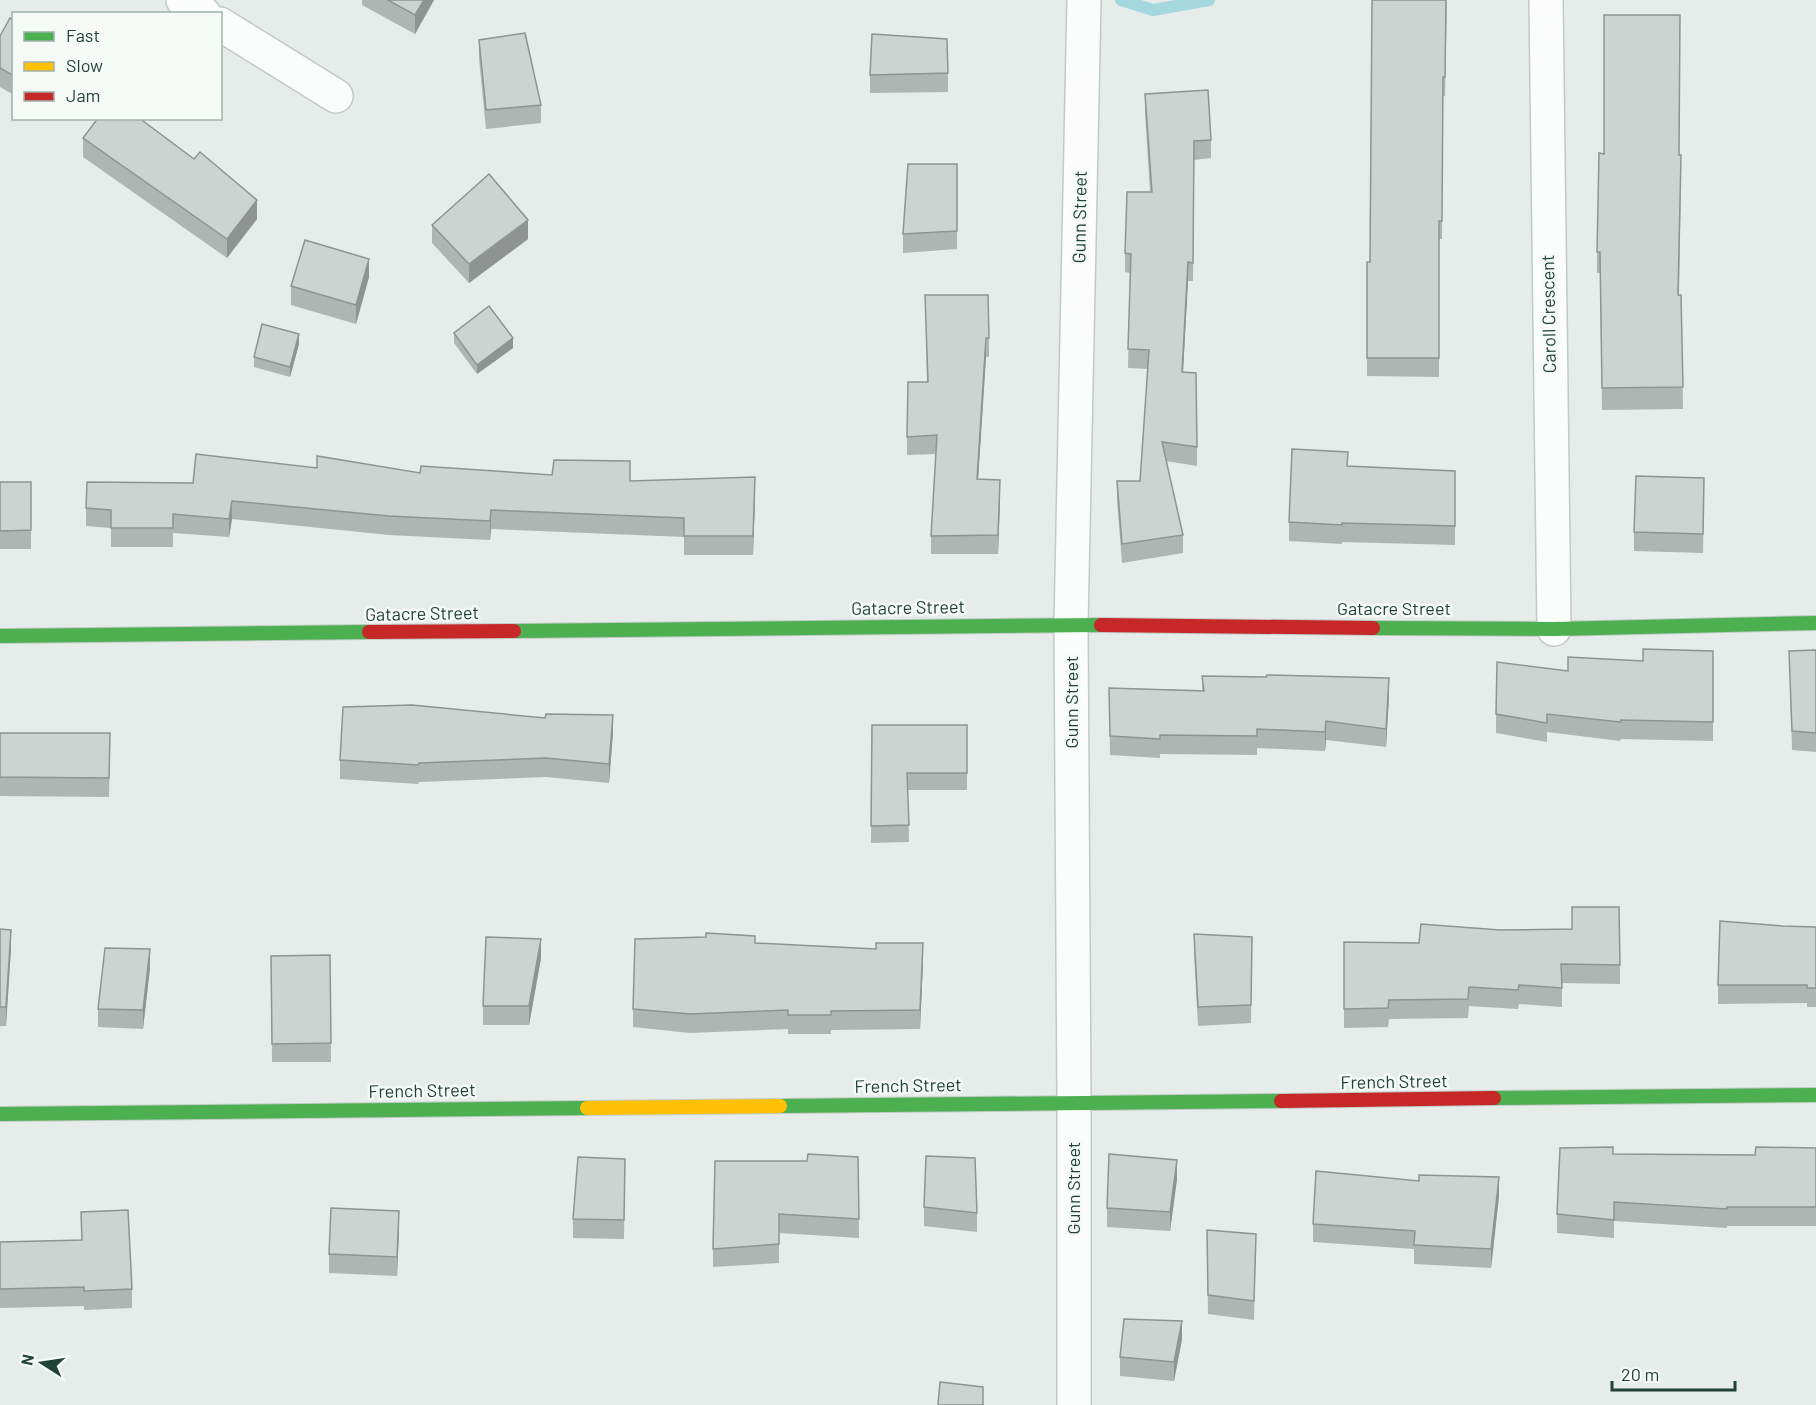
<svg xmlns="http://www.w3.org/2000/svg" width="1816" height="1405" font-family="Barlow,sans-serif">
	<rect width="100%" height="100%" fill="#e6ece9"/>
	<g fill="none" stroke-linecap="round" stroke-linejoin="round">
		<path stroke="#a4d7de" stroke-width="12" d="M1121 0 1153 10 1209 0"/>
		<g stroke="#c3c9c6" stroke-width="36">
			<g id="street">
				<path d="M183 0 204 14"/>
				<path d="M1546 0 1554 629"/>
				<path d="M220 24 336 96"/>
				<path d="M1074 1405V1103L1071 625 1084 0"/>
			</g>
		</g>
		<g stroke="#c1cac6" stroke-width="16">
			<g id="fast">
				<path d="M1373 628 1554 629 1816 623"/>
				<path d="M514 631 1101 625"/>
				<path d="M0 636 369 632"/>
				<path d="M1494 1098 1816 1095"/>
				<path d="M780 1106 1281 1101"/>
				<path d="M0 1114 587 1108"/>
			</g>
		</g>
		<g stroke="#c1cac6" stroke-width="16">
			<path id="slow" d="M587 1108 780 1106"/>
		</g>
		<g stroke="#c1cac6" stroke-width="16">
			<g id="jam">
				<path d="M1101 625 1373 628"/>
				<path d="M369 632 514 631"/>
				<path d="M1281 1101 1494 1098"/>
			</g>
		</g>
		<use href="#street" stroke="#fbfcfc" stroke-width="33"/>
		<use href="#fast" stroke="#4caf50" stroke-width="14"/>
		<use href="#slow" stroke="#ffc107" stroke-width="14"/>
		<use href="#jam" stroke="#c62828" stroke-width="14"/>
	</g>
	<g fill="#afb5b3">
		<path d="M362 0H434L415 34 362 5Z"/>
		<path d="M1447 0 1445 96H1443L1442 239H1439V377L1367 376V262H1370Z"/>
		<path d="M14 20V95L0 87V36Z"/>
		<path d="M479 40 541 105V123L486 129 479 59Z"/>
		<path d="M948 73V92L870 93V75Z"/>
		<path d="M1145 94 1211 140V158L1194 160 1193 281H1188L1183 372 1197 447V466L1166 461 1183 535V553L1122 563 1117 500V481H1140L1148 369 1128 368 1130 273 1125 272V253L1150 192 1145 113Z"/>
		<path d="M83 138 257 219 227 258 83 157Z"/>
		<path d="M1679 155 1681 177 1679 295H1681L1683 409 1602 410 1600 273H1597V252Z"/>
		<path d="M957 164V249L903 253V234Z"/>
		<path d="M432 225 528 239 469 283 432 243Z"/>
		<path d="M369 277 356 324 291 305V286Z"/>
		<path d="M925 295 989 338V357H986L978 479 1000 499 998 554H931V536L936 454 907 455V437L927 382Z"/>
		<path d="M454 333 513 348 477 374 454 343Z"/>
		<path d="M299 344 290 377 254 367V357Z"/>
		<path d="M1348 466 1455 471V545L1342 542V544L1289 541V522Z"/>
		<path d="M317 468 630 481 755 496 753 555H684V537L491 529 490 540 389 535 232 519 229 537 173 533V547H111V528L86 526V508L193 483Z"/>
		<rect x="0" y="482" width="31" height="67"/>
		<path d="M1704 496 1703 553 1634 551V532Z"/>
		<path d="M1816 650V752L1792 750 1789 651Z"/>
		<path d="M1713 651V741L1621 739 1620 741 1547 732V742L1496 733V714L1568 671Z"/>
		<path d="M1202 676 1389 697 1386 747 1326 740 1325 751 1257 748V755L1160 754V758L1110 755 1109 688 1202 690Z"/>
		<path d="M872 725H967V790H908L909 842 871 843Z"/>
		<path d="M0 733 110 752 109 797 0 796Z"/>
		<path d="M613 733 609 783 546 777 419 782 418 784 340 779V760Z"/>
		<path d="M1783 926 1816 927V1007H1807V1003L1718 1004V985Z"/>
		<path d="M0 929 11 948 6 1026H0Z"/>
		<path d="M1194 934 1252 937 1251 1023 1198 1026 1194 953Z"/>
		<path d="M1344 942 1620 965V984L1562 983V1007L1519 1004 1518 1009 1469 1006 1468 1018 1389 1019 1388 1027 1344 1028Z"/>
		<path d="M755 943 923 962 920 1029 831 1030V1034H788V1029L690 1033 633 1027V1009Z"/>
		<path d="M330 955 331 1062H272L271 956Z"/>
		<path d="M541 958 529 1025H483V1006Z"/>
		<path d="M150 968 143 1029 98 1027V1009Z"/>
		<path d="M1816 1148V1226H1727V1228L1614 1221V1238L1557 1233V1214L1613 1154 1755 1155Z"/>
		<path d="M858 1157 859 1238 779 1233V1263L713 1267V1249L807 1161Z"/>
		<path d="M625 1159 624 1239 573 1238V1219Z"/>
		<path d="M1177 1179 1170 1231 1107 1227V1208Z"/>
		<path d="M1419 1181 1499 1196 1491 1268 1414 1264V1249L1313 1242V1224Z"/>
		<path d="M924 1207 977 1213V1232L924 1226Z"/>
		<path d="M81 1212 132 1289V1308L84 1310V1306L0 1308V1242L81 1240Z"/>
		<path d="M399 1230 397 1276 329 1273V1254Z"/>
		<path d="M1207 1230 1256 1234 1254 1320 1208 1314Z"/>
		<path d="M1182 1339 1174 1381 1120 1376V1357Z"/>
	</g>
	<g fill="#8f9492">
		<path d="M424 0H434L415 34V15Z"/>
		<path d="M257 200V219L227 258V239Z"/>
		<path d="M528 220V239L469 283V264Z"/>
		<path d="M369 259V277L356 324V305Z"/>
		<path d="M1188 262V281L1182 390V372Z"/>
		<path d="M299 334V344L290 377V367Z"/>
		<path d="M513 338V348L477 374V365Z"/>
		<path d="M986 338V357L977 497V479Z"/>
		<path d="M755 477V496L753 555V536Z"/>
		<path d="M1000 480V499L998 554V535Z"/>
		<path d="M232 501V519L229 537V519Z"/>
		<path d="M491 510V529L490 540V521Z"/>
		<path d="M1389 678V697L1386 747V729Z"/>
		<path d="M613 715V733L609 783V764Z"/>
		<path d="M1326 721V740L1325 751V732Z"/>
		<path d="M11 930V948L6 1026V1007Z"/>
		<path d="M541 939V958L529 1025V1006Z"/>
		<path d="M923 943V962L920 1029V1010Z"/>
		<path d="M150 949V968L143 1029V1010Z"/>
		<path d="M1177 1160V1179L1170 1231V1212Z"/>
		<path d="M1499 1177V1196L1491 1268V1249Z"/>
		<path d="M399 1211V1230L397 1276V1257Z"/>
		<path d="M1182 1321V1339L1174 1381V1362Z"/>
	</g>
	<g fill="#ccd3d0" stroke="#8f9492" stroke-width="1.5">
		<path d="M388 0H424L415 15Z"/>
		<path d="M1372 0H1446L1445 77H1443L1442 221H1439V358H1367V262H1370Z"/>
		<path d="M1604 15H1680L1679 155H1681L1678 295H1681L1683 387 1602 388 1600 252H1597L1599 153 1604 154Z"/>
		<path d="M10 18 14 20V76L0 68V36Z"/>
		<path d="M525 33 541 105 486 110 479 40Z"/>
		<path d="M872 34 947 39 948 73 870 75Z"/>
		<path d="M1208 90 1211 140 1194 141 1193 263 1188 262 1182 372 1196 373 1197 447 1162 442 1183 535 1122 544 1117 481H1140L1149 350 1128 349 1131 254 1125 253 1127 192H1152L1145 94Z"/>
		<path d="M98 118H139L194 159 200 152 257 200 227 239 83 138Z"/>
		<path d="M908 164H957V231L903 234Z"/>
		<path d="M489 174 528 220 469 264 432 225Z"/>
		<path d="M305 240 369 259 356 305 291 286Z"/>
		<path d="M925 295H988L989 338H986L977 479 1000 480 998 535 931 536 937 435 907 437 908 382H928Z"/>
		<path d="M489 306 513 338 477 365 454 333Z"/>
		<path d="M262 324 299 334 290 367 254 357Z"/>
		<path d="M1292 449 1348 452 1347 466 1455 471V526L1342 523V525L1289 522Z"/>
		<path d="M196 454 317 468V456L420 473 421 466 552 475 554 460 630 461V481L755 477 753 536H684V518L491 510 490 521 389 516 232 501 229 519 173 514V528H111V510L86 508 87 482 193 483Z"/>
		<path d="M1636 476 1704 478 1703 534 1634 532Z"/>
		<path d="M0 482H31V530L0 531Z"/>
		<path d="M1643 649 1713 651V722L1621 720 1620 722 1547 714V723L1496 714 1497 662 1568 671V657L1643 661Z"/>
		<path d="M1816 650V733L1792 731 1789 651Z"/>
		<path d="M1267 675 1389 678 1386 729 1326 721 1325 732 1257 729V736L1160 735V739L1110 736 1109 688 1204 691 1202 676 1266 677Z"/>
		<path d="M412 705 545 718 546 714 613 715 609 764 546 758 419 763 418 765 340 760 343 707Z"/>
		<path d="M872 725H967V773H907L909 825 871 826Z"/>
		<path d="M0 733H110L109 778 0 777Z"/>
		<path d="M1572 907H1619L1620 965 1561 964 1562 988 1519 985 1518 990 1469 987 1468 999 1389 1000 1388 1008 1344 1009V942L1419 943 1421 924 1500 930 1572 929Z"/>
		<path d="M1720 921 1783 926 1816 927V988H1807V985H1718Z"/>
		<path d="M0 929 11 930 6 1007H0Z"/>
		<path d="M706 933 755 936V943L876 949V943H923L920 1010 831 1011V1015H788V1010L690 1014 633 1009 635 939 706 937Z"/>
		<path d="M1194 934 1252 937 1251 1005 1198 1007Z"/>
		<path d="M486 937 541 939 529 1006H483Z"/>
		<path d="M105 948 150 949 143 1010 98 1009Z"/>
		<path d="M330 955 331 1043 272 1044 271 956Z"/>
		<path d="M1613 1147V1154L1755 1155 1756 1147 1816 1148V1207H1727V1209L1614 1202V1220L1557 1214 1560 1148Z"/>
		<path d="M808 1154 858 1157 859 1219 779 1214V1244L713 1249 715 1161H807Z"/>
		<path d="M1109 1154 1177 1160 1170 1212 1107 1208Z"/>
		<path d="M926 1156 975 1158 977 1213 924 1207Z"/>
		<path d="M578 1157 625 1159 624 1220 573 1219Z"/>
		<path d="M1316 1171 1419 1181V1175L1499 1177 1491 1249 1414 1245 1415 1231 1313 1224Z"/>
		<path d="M331 1208 399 1211 397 1257 329 1254Z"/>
		<path d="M128 1210 132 1289 84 1291V1287L0 1289V1242L82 1240 81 1212Z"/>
		<path d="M1207 1230 1256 1234 1254 1301 1208 1295Z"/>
		<path d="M1124 1319 1182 1321 1174 1362 1120 1357Z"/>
		<path d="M940 1382 983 1387V1405H938Z"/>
	</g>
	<g text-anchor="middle" stroke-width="5" stroke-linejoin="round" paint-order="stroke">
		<g font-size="18" fill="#214238" stroke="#f5faf7">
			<text transform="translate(1080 217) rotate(-89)" y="6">Gunn Street</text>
			<text transform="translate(1549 314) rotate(-91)" y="6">Caroll Crescent</text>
			<text transform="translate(908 608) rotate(-1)" y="6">Gatacre Street</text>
			<text x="1394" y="615">Gatacre Street</text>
			<text transform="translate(422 614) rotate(-1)" y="6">Gatacre Street</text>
			<text transform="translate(1072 702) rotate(-90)" y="6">Gunn Street</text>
			<text transform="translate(1394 1082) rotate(-1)" y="6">French Street</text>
			<text transform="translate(908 1086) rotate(-1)" y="6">French Street</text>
			<text transform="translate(422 1091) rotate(-1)" y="6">French Street</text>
			<text transform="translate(1074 1188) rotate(-90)" y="6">Gunn Street</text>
		</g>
	</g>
	<rect x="12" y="12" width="210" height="108" fill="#f5faf7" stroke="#a0b0ab" stroke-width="1.5"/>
	<rect x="24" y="32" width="30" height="9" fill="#4caf50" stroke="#a0b0ab" stroke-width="1.5"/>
	<text x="66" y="42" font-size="18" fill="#214238">Fast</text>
	<rect x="24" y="62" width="30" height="9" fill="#ffc107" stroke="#a0b0ab" stroke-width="1.5"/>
	<text x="66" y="72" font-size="18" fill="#214238">Slow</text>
	<rect x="24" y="92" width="30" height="9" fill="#c62828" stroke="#a0b0ab" stroke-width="1.5"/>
	<text x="66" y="102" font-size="18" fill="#214238">Jam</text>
	<g transform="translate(42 1363) rotate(282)" stroke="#f5faf7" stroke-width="4.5" paint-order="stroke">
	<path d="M0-4.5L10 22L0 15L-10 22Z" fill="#214238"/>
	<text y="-9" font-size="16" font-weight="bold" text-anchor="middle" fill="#214238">N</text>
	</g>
	<path d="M1612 1381v9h123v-9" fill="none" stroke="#214238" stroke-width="3"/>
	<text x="1621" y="1381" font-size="18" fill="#214238" stroke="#f5faf7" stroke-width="4.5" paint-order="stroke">20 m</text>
</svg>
